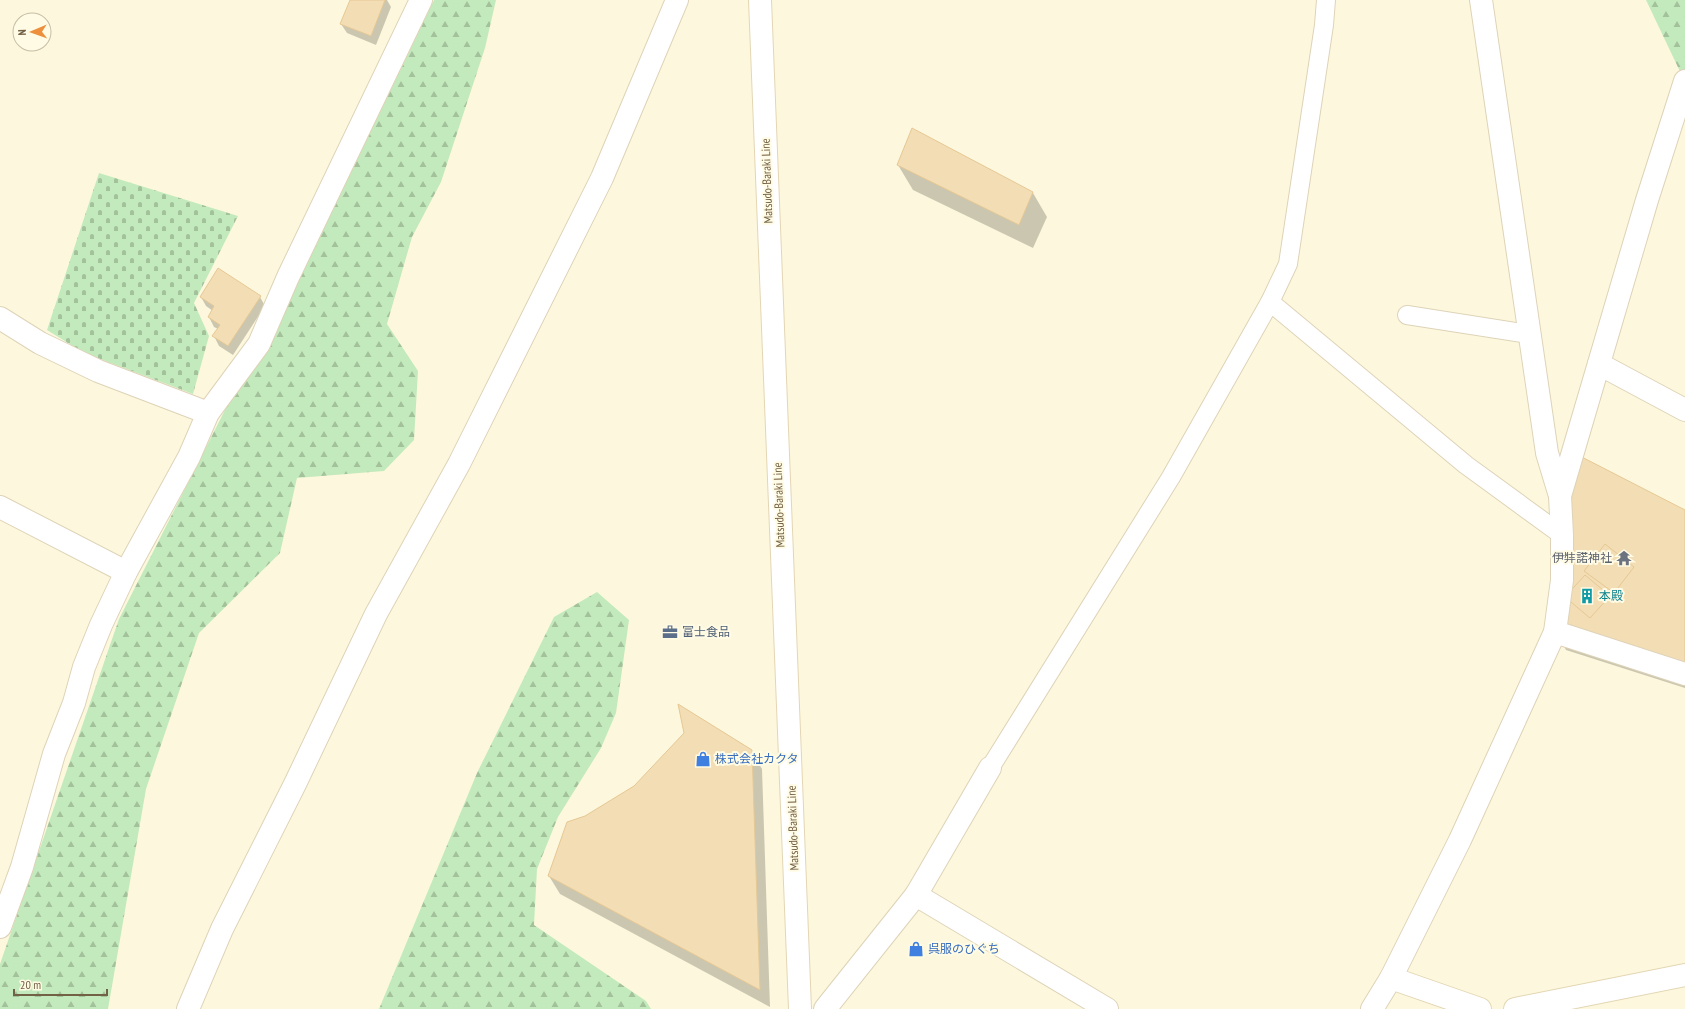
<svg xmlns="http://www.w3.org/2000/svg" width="1685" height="1009" font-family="'PT Sans Narrow','Noto Sans JP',sans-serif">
	<defs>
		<pattern id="forest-firs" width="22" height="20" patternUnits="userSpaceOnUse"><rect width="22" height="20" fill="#c3eabc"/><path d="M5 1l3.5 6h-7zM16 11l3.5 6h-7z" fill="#a3c19b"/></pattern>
		<pattern id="cemetery-stones" width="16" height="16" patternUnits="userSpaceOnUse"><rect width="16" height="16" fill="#c3eabc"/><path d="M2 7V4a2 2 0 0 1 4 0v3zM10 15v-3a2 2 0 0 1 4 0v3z" fill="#a3c19b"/></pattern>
	</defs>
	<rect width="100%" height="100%" fill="#fdf8dd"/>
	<g fill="url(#forest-firs)">
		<path d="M434 0H496L485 48 441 182 412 237 387 324 418 371 414 440 384 471 297 478 280 553 199 633 146 789 108 1009H0V964L119 619 227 406 343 189Z"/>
		<path d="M1646 0H1685V82Z"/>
		<path d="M597 592 629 620 616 713 601 748 558 817 537 869 534 925 646 1001 651 1009H379L477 773 554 617Z"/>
	</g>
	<path fill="url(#cemetery-stones)" d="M99 173 238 216 194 303 209 336 193 394 84 353 47 330Z"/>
	<g fill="#0003">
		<path d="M351 0H387L391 7 376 45 347 33 341 24Z"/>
		<path d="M912 130 1033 193 1047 217 1033 248 913 190 898 165Z"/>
		<path d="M201 297H260L265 306 233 355 219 346 214 336 218 329 214 327 209 317 213 311 206 306Z"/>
		<path d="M1685 511V688L1566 650 1556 632Z"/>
		<path d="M685 733 751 751 762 769 770 1007 560 894 549 876 586 817 635 786Z"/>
	</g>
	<g fill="#f3ddb4" stroke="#e6c894">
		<path d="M350 0H385L371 36 340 24Z"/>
		<path d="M912 128 1033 192 1019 225 897 165Z"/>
		<path d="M218 268 261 296 228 346 212 336 220 325 208 317 214 306 200 297Z"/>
		<path d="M1572 452 1685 510V674L1555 632Z"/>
		<path d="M1605 544 1634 567 1614 593 1584 571Z"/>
		<path d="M1585 575 1610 596 1590 618 1565 597Z"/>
		<path d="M678 704 752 750 760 990 548 876 567 822 585 816 634 786 684 733Z"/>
	</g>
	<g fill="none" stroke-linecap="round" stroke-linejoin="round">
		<g stroke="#ded3b8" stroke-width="20">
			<g id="lane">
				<path d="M1270 302 1466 465 1562 535"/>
				<path d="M1407 315 1529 334"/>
				<path d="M990 768 1171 477 1270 302 1288 264 1324 25 1326 0"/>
			</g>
		</g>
		<g stroke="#ded3b8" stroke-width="24">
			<g id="street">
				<path d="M0 318 40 343 98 371 208 413"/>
				<path d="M1599 364 1685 410"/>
				<path d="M1560 496 1647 200 1685 81"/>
				<path d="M0 507 126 572"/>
				<path d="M1555 632 1685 674"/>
				<path d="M916 895 1107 1009"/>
				<path d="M0 927 22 867 54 754 74 703 84 667 101 625 126 572 189 457 208 413 259 344 288 277 421 0"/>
				<path d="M188 1009 222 929 295 784 376 614 459 464 602 178 677 0"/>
				<path d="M825 1009 916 895 990 768"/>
				<path d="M1372 1009 1391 978 1460 840 1555 632 1562 580V535L1560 496 1547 453 1481 0"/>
			</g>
		</g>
		<g stroke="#e3d6b4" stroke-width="24">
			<g id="secondary">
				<path d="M760 0 800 1009"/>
				<path d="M1391 978 1480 1009"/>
				<path d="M1515 1009 1685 975"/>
			</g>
		</g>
		<use href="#lane" stroke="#fff" stroke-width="18"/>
		<use href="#street" stroke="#fff" stroke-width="22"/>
		<use href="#secondary" stroke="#fff" stroke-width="22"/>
	</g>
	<defs>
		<g id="temple-bare" transform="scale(1.2)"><path d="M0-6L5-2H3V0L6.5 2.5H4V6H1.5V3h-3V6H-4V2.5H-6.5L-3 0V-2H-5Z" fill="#6b7280" stroke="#fffbe4" stroke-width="2.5" paint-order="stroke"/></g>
		<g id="building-bare" transform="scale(1.2)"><path d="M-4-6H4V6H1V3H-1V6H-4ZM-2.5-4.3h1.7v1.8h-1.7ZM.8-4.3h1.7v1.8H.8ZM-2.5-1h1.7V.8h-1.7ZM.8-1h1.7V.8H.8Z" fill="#0f9aa8" stroke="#fffbe4" stroke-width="2.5" paint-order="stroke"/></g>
		<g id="office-bare" transform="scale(1.2)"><path d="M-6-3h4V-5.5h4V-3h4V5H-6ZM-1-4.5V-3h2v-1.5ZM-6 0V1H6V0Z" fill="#5c6f8a" stroke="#fffbe4" stroke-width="2.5" paint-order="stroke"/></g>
		<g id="shop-bare" transform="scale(1.2)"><path d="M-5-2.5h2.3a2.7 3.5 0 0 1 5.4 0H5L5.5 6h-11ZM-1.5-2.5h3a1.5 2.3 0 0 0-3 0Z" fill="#3f7fe0" stroke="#fffbe4" stroke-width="2.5" paint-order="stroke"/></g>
	</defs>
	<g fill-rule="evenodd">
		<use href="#temple-bare" x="1624" y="558"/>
		<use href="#building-bare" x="1587" y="596"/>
		<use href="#office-bare" x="670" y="632"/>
		<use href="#shop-bare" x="703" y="759"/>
		<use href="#shop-bare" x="916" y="949"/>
	</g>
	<g text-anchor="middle" stroke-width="4" stroke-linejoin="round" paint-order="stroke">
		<g font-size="12" fill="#736146" stroke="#fffbe4">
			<text transform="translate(767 181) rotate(-92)" y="4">Matsudo-Baraki Line</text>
			<text transform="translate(779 505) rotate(-92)" y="4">Matsudo-Baraki Line</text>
			<text transform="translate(793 828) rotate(-92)" y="4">Matsudo-Baraki Line</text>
		</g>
		<g font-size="12" fill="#5b616d" stroke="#fffbe4" text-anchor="end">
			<text x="1612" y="562">伊弉諾神社</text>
		</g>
		<g font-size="12" fill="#0d838f" stroke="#fffbe4" text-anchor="start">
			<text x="1599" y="600">本殿</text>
		</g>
		<g font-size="12" fill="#4e5e75" stroke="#fffbe4" text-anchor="start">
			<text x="682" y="636">富士食品</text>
		</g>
		<g font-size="12" fill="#366cbe" stroke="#fffbe4" text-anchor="start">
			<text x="715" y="763">株式会社カクタ</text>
			<text x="928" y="953">呉服のひぐち</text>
		</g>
	</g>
	<g transform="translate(32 32) rotate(268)"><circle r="19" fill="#fffbe4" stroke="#c7bda5"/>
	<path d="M0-3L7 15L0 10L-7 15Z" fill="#ec903d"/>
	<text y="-6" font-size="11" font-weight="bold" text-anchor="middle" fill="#736146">N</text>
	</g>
	<path d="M14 989v6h93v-6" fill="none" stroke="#736146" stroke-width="2"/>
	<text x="20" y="989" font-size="12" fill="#736146" stroke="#fffbe4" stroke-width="3" paint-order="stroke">20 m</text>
</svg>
